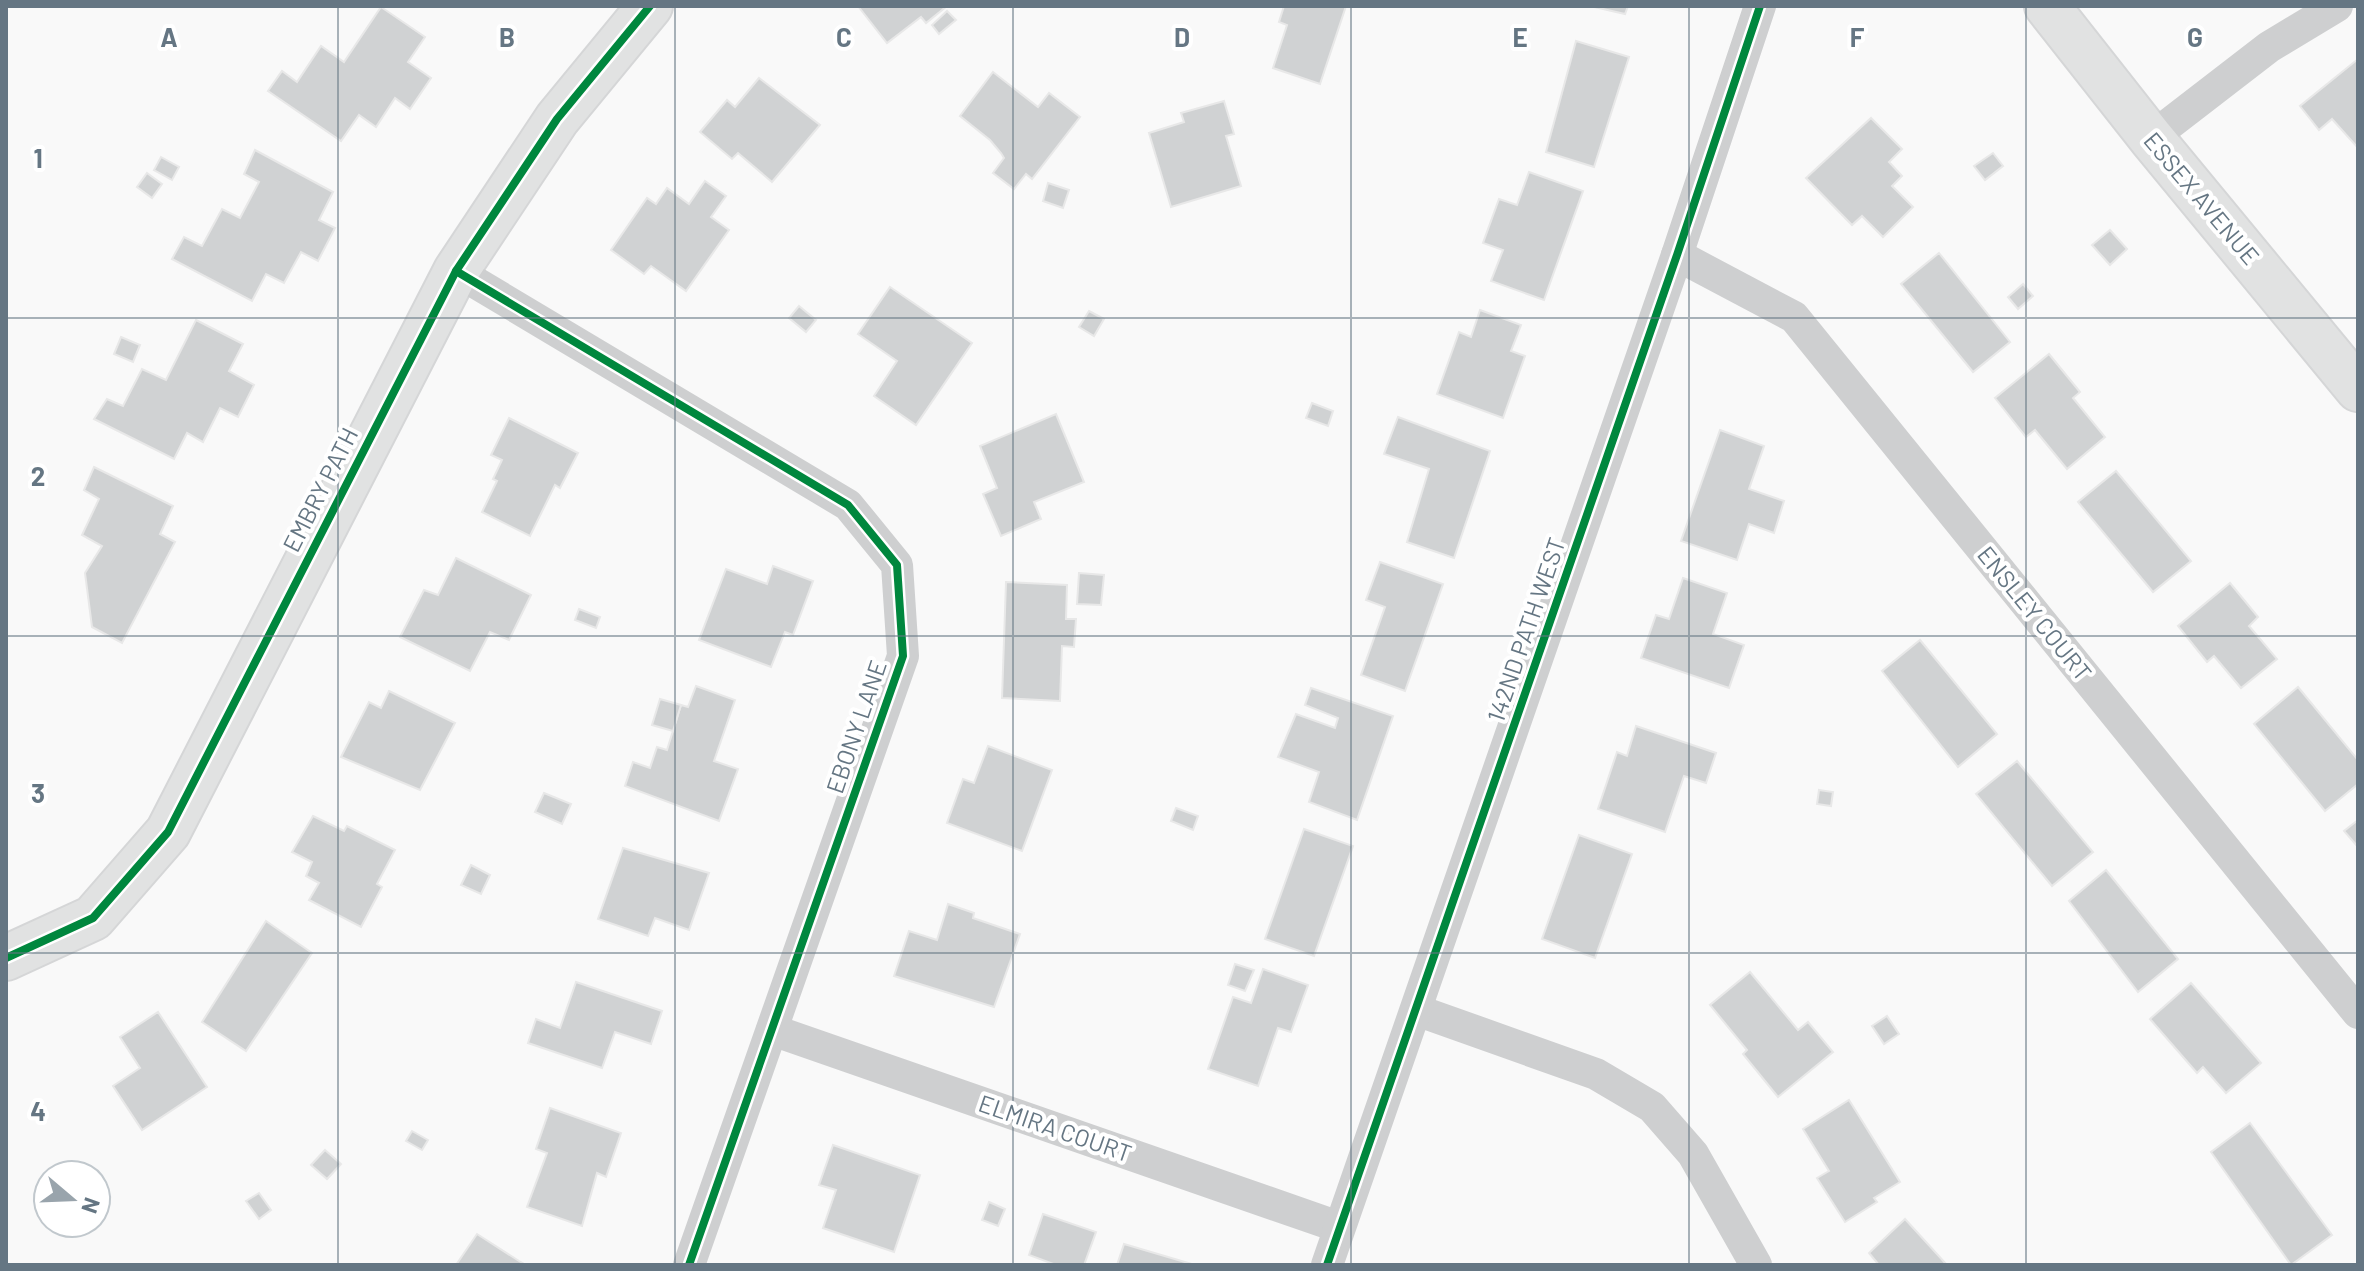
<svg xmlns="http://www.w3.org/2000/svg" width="2364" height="1271" font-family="Barlow,sans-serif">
	<rect width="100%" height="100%" fill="#f9f9f9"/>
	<g fill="#d0d2d3" stroke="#e8e8e8" stroke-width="2">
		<path d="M858 6H947L926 23 921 17 887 43Z"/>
		<path d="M1284 6H1346L1320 84 1273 68 1287 25 1279 22Z"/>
		<path d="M1590 6H1628L1625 14Z"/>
		<path d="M381 7 425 37 408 62 431 78 410 109 395 98 376 127 359 115 341 141 268 91 282 71 297 82 321 46 344 62Z"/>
		<path d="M947 11 956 20 939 34 932 25Z"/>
		<path d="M1576 41 1629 57 1594 167 1546 152Z"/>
		<path d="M2358 59V148L2332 119 2319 130 2300 106Z"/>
		<path d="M993 72 1038 107 1049 93 1080 117 1032 179 1026 174 1014 189 993 173 1004 158 1001 153 990 140 960 116Z"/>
		<path d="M759 78 820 125 772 182 738 153 732 159 700 132 727 100 735 107Z"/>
		<path d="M1224 101 1234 134 1226 136 1241 186 1171 207 1149 133 1184 122 1181 113Z"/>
		<path d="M1871 118 1902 149 1889 162 1902 176 1892 186 1913 207 1883 237 1862 216 1852 225 1806 178Z"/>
		<path d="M255 150 333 192 319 220 335 228 318 261 301 252 284 283 266 274 252 301 172 259 184 237 202 246 222 209 240 218 259 182 244 174Z"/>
		<path d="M1993 153 2003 166 1985 180 1974 166Z"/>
		<path d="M161 157 179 167 172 180 154 170Z"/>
		<path d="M1529 172 1583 191 1544 300 1491 281 1503 250 1483 243 1499 199 1517 205Z"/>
		<path d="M147 173 162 184 152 198 137 187Z"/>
		<path d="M705 181 726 196 711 217 729 230 686 291 651 266 644 274 611 250 647 198 656 204 667 188 689 204Z"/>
		<path d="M1048 183 1069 190 1063 208 1043 201Z"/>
		<path d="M2110 230 2127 249 2110 265 2092 245Z"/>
		<path d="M1939 253 2010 342 1973 372 1901 284Z"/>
		<path d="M2023 284 2033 296 2018 309 2008 297Z"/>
		<path d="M890 287 972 343 916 425 874 396 897 361 858 334Z"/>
		<path d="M799 306 816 320 806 332 789 318Z"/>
		<path d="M1480 310 1521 325 1511 351 1525 356 1503 418 1437 394 1459 332 1471 337Z"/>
		<path d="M1089 311 1104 319 1094 336 1079 327Z"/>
		<path d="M196 320 243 344 229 371 254 385 238 417 220 408 203 442 187 433 174 459 94 419 107 399 123 406 142 369 166 380Z"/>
		<path d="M121 337 140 345 133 362 114 354Z"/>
		<path d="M2049 354 2080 392 2073 398 2105 437 2067 469 2035 430 2026 437 1995 398Z"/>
		<path d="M1312 403 1333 411 1328 426 1306 418Z"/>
		<path d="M1056 414 1084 482 1034 502 1041 519 1001 536 983 494 997 488 980 446Z"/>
		<path d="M1398 417 1490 451 1454 558 1407 542 1429 469 1384 454Z"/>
		<path d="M509 418 578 453 560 488 555 485 530 536 482 512 497 481 493 479 502 460 491 455Z"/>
		<path d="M1720 430 1764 446 1749 489 1784 501 1774 533 1749 524 1737 560 1681 541Z"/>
		<path d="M94 467 173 506 160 534 175 542 122 643 92 627 85 573 102 546 82 535 99 499 84 490Z"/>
		<path d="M2116 471 2191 561 2153 592 2078 502Z"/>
		<path d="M456 558 531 595 509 640 490 632 470 671 400 637 424 590 438 595Z"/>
		<path d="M1380 562 1443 584 1405 691 1361 675 1385 607 1366 600Z"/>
		<path d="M773 566 813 581 793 635 785 632 771 667 699 640 726 569 767 584Z"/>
		<path d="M1079 573 1104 575 1101 605 1077 604Z"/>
		<path d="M1683 578 1727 593 1713 634 1744 645 1729 688 1641 658 1656 615 1669 619Z"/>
		<path d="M1006 582 1067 585 1066 619H1076L1074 647 1062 646 1060 701 1002 698Z"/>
		<path d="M2230 583 2258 617 2249 626 2277 659 2241 688 2214 656 2207 662 2178 626Z"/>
		<path d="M579 609 600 617 596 628 575 620Z"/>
		<path d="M1920 640 1997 734 1958 767 1882 671Z"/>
		<path d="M696 686 735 700 714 761 738 769 719 821 625 786 633 762 650 768 657 747 667 750 681 705 688 707Z"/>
		<path d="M2298 687 2358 760V784L2325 811 2254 724Z"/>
		<path d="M1311 688 1393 716 1357 820 1309 802 1319 772 1278 757 1296 714 1335 728 1338 718 1305 705Z"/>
		<path d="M389 691 455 723 420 790 341 757 369 702 381 708Z"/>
		<path d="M660 699 681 705 673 731 652 725Z"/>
		<path d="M1636 726 1716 753 1706 783 1684 776 1665 832 1598 809 1617 752 1627 756Z"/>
		<path d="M988 746 1052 770 1022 851 947 823 963 779 974 783Z"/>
		<path d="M2017 761 2093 852 2052 886 1976 794Z"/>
		<path d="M1819 790 1833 792 1831 806 1817 804Z"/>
		<path d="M544 793 571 804 562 824 535 812Z"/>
		<path d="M1176 808 1198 816 1193 830 1171 821Z"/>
		<path d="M313 816 344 831 347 826 395 850 377 884 382 887 361 927 309 900 319 883 306 876 312 862 292 852Z"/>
		<path d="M2358 820V847L2344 831Z"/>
		<path d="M1304 829 1353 846 1314 956 1265 939Z"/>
		<path d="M1579 835 1632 854 1595 958 1542 939Z"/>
		<path d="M623 848 709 873 689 930 655 918 648 936 598 919Z"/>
		<path d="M471 865 490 875 481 894 461 885Z"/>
		<path d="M2106 870 2178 959 2138 992 2069 901Z"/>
		<path d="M948 904 974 913 973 918 1020 934 994 1007 894 976 909 931 937 940Z"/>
		<path d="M266 921 312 953 246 1051 202 1022Z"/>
		<path d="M1235 964 1254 970 1245 991 1228 985Z"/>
		<path d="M1263 969 1308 985 1291 1032 1278 1028 1258 1086 1208 1069 1233 997 1251 1003Z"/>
		<path d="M1750 972 1798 1030 1808 1022 1833 1052 1778 1097 1743 1054 1747 1050 1710 1005Z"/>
		<path d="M576 982 662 1011 651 1044 615 1032 602 1068 528 1043 536 1019 560 1028Z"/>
		<path d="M2191 983 2261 1063 2226 1093 2203 1067 2197 1073 2150 1019Z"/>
		<path d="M158 1012 207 1087 142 1130 113 1086 140 1068 120 1037Z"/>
		<path d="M1887 1016 1899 1034 1884 1044 1872 1026Z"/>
		<path d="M1849 1100 1900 1182 1874 1198 1877 1202 1845 1222 1817 1178 1829 1171 1803 1129Z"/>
		<path d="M550 1108 621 1133 606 1177 597 1173 582 1226 527 1207 547 1153 536 1149Z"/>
		<path d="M2250 1123 2332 1235 2291 1265 2211 1152Z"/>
		<path d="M412 1131 428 1140 422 1150 406 1141Z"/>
		<path d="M833 1145 920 1175 894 1252 823 1228 836 1190 819 1185Z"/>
		<path d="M325 1150 341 1164 327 1179 311 1165Z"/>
		<path d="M259 1193 271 1210 259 1219 246 1201Z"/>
		<path d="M989 1202 1005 1209 998 1226 982 1220Z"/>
		<path d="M1043 1214 1096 1232 1084 1265H1056L1029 1255Z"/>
		<path d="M1905 1219 1947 1265H1879L1869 1253Z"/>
		<path d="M477 1234 519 1261 526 1265H456Z"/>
		<path d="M1124 1244 1195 1265H1117Z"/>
	</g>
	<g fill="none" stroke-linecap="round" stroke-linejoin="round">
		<g stroke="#d5d6d7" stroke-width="48">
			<g id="secondary">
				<path d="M2047 6 2151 138 2358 389"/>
				<path d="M6 958 93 918 168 832 456 271 557 119 650 6"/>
			</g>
		</g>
		<g stroke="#cecfd0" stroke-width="32">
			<path d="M2151 138 2269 47 2337 6"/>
			<path d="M1677 255 1794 317 2358 1013"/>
			<path d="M456 271 848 505 897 565 903 656 689 1265"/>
			<path d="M1416 1010 1596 1074 1652 1107 1693 1154 1756 1265"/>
			<path d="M772 1030 1339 1227"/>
			<path d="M1327 1265 1677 255 1760 6"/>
		</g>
		<use href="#secondary" stroke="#e1e2e2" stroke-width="44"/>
		<g stroke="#fff" stroke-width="13">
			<g id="cycleway">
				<path d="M456 271 848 505 897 565 903 656 689 1265"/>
				<path d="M6 958 93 918 168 832 456 271 557 119 650 6"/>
				<path d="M1327 1265 1677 255 1760 6"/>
			</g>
		</g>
		<use href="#cycleway" stroke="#00873e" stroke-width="8"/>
	</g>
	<path fill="none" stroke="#657683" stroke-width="2" stroke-opacity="0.55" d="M338 6V1265M675 6V1265M1013 6V1265M1351 6V1265M1689 6V1265M2026 6V1265M6 318H2358M6 636H2358M6 953H2358"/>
	<g text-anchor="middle" stroke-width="8" stroke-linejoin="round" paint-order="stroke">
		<g font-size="24" fill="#657683" stroke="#fff">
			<text transform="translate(2201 199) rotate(50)" y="8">ESSEX AVENUE</text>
			<text transform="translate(321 490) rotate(-63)" y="8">EMBRY PATH</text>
			<text transform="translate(2034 614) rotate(51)" y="8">ENSLEY COURT</text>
			<text transform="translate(1527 630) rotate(-71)" y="8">142ND PATH WEST</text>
			<text transform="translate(857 727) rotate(-71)" y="8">EBONY LANE</text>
			<text transform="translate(1055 1129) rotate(19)" y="8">ELMIRA COURT</text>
		</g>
	</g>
	<g font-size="26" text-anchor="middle" font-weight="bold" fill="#657683" stroke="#fff" stroke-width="8" stroke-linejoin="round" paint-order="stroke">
		<text x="169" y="47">A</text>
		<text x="507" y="47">B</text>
		<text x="844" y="47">C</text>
		<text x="1182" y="47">D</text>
		<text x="1520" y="47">E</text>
		<text x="1857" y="47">F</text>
		<text x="2195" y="47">G</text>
		<text x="38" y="168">1</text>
		<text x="38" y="486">2</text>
		<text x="38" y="803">3</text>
		<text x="38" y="1121">4</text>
	</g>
	<rect width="2364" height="1271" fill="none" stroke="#657683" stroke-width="16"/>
	<g transform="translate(72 1199) rotate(109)"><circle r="38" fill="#ffffff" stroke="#c1c8cd" stroke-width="2"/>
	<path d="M0-6L14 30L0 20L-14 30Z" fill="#99a4ac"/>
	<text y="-12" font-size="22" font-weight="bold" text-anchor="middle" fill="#657683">N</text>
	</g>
</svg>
